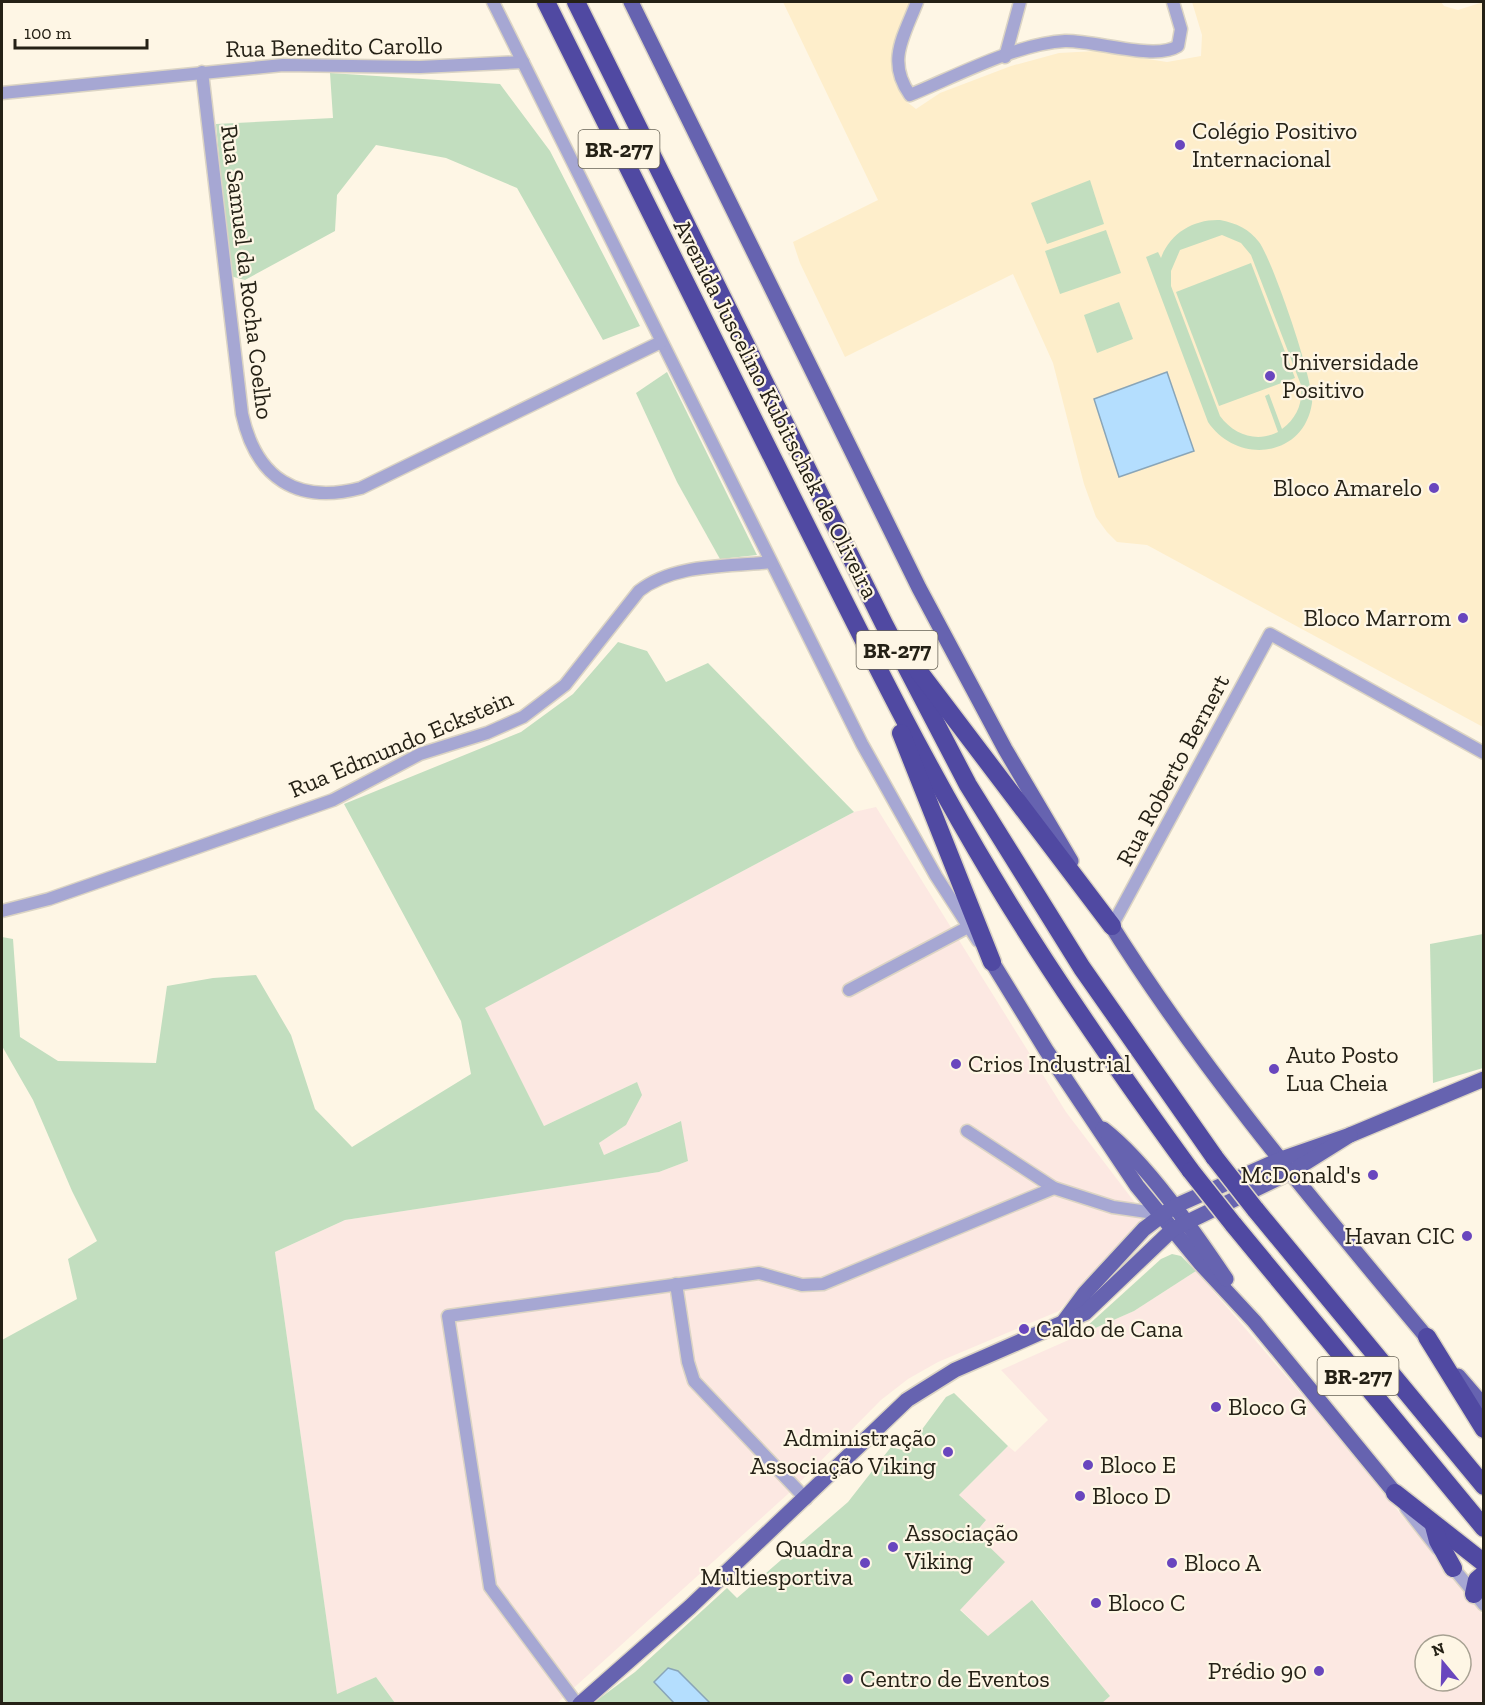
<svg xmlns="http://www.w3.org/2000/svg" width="1485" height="1705" font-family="'Zilla Slab',serif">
	<rect width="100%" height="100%" fill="#fef6e5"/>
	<g fill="#fce8e2" fill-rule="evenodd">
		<path d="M876 807 1066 1112 1145 1216 1059 1311 938 1362 908 1379 881 1400 789 1493 556 1704 395 1703 376 1677 337 1695 275 1252 345 1220 659 1172 688 1161 680 1121 604 1155 599 1143 626 1125 637 1082 544 1126 484 1008 854 812Z"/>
		<path d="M1196 1271 1333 1431 1483 1615V1703H1101L1110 1696 1033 1600 988 1636 960 1609 974 1532 959 1495 1008 1446 1015 1452 1048 1420 1001 1370 1134 1311ZM1425 1645H1461V1681H1425Z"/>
	</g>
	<path fill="#feeecb" d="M783 2H910L898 33 897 82 907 102 916 109 940 93 1011 66 1059 53 1096 51 1167 62 1201 56 1202 35 1192 2H1441L1444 6 1458 10 1483 2V727L1147 545 1117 542 1107 532 1096 517 1084 484 1053 363 1013 274 845 357 800 263 793 242 878 200Z"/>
	<g fill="#c2debf" fill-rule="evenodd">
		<path d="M330 73 500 84 550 151 640 326 603 340 517 188 446 158 376 145 337 195 335 231 245 280 230 276 216 124 333 118Z"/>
		<path d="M1090 180 1104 224 1047 244 1031 203Z"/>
		<path d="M1220 220C1236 223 1249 229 1259 242 1272 259 1315 383 1312 403 1304 458 1237 465 1208 422L1146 257 1158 252 1161 258C1170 233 1194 219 1220 220ZM1222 235 1241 243 1251 255 1301 385C1303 403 1297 418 1282 429L1269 394 1265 396 1278 432C1257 443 1234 435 1220 416L1171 286V271L1180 250Z"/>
		<path d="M1106 230 1121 273 1060 294 1045 251Z"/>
		<path d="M1251 263 1295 378 1219 406 1176 292Z"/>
		<path d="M1119 302 1133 339 1097 353 1084 315Z"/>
		<path d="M667 372 757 555 720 559 677 482 636 393Z"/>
		<path d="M618 642 647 651 666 682 708 663 854 812 485 1008 544 1126 637 1082 642 1095 626 1125 599 1143 604 1155 681 1121 688 1161 659 1172 345 1220 275 1252 337 1694 376 1677 395 1703H2V1340L77 1299 68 1259 97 1241 72 1191 33 1100 2 1046V937L13 939 20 1037 58 1061 156 1063 167 986 213 978 256 975 291 1035 315 1109 352 1147 471 1074 461 1021 344 804 521 732 573 694Z"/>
		<path d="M1483 934V1068L1433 1083 1430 944Z"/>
		<path d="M1172 1254 1181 1256 1196 1271 1134 1311 1075 1337 1161 1259Z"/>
		<path d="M954 1393 1008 1446 959 1495 986 1520 975 1533 1005 1562 960 1610 988 1636 1032 1600 1110 1696 1101 1704H592L635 1672 727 1588 737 1598 848 1502 891 1447 906 1451 946 1397Z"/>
	</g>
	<g fill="#b4defe" stroke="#89a5b8" stroke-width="1.5">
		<path d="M1167 372 1194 451 1119 477 1094 399Z"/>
		<path d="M668 1668 678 1671 710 1703H674L654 1682Z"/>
	</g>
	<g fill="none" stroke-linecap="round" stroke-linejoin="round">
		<g stroke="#dbd4c4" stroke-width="15">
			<g id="minor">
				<path d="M493 2 862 744 936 876 978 941"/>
				<path d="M917 2C904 36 886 61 910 95 954 77 1018 43 1065 41 1095 40 1155 61 1178 46L1181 29 1173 2"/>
				<path d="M1005 57 1020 2"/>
				<path d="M202 72 242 414C256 478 297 505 361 488L661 342"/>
				<path d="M2 93 283 65 420 67 523 62"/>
				<path d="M2 911 49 899 333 800 420 754 487 733 523 717 565 685 639 591C674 563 729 567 771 562"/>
				<path d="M1112 926 1270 634 1484 753"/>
				<path d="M849 990 968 927"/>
				<path d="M967 1131 1054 1188 1113 1207 1161 1214"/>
				<path d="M676 1284 688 1362 694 1381 806 1499"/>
				<path d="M1406 1508 1438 1549"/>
				<path d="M1449 1563 1484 1605"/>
				<path d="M577 1704 490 1587 448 1316 759 1273 802 1285 823 1284 1054 1188"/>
			</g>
		</g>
		<g stroke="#dbd4c4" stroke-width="18">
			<g id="major">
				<path d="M631 2 919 588 1005 749 1071 861"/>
				<path d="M1106 917C1201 1070 1319 1208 1434 1346"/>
				<path d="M992 962 1046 1050 1137 1186 1201 1264 1254 1321 1395 1493"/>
				<path d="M1103 1129C1146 1162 1195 1233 1226 1279"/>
				<path d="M1065 1320 1085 1293 1144 1229 1173 1207 1281 1159 1350 1135 1484 1079"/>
				<path d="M1458 1376 1484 1406"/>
				<path d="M580 1704 690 1607 907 1400 955 1370 1085 1313 1173 1229 1291 1172 1350 1135"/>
			</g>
		</g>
		<g stroke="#dbd4c4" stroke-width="21">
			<g id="highway">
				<path d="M546 2C628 166 709 331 791 495 855 623 918 753 992 876 1053 978 1121 1075 1191 1171"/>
				<path d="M576 2 884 624 968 785 1082 968 1215 1158"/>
				<path d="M914 665 1112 926"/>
				<path d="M901 733 992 962"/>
				<path d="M1255 1209 1484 1486"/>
				<path d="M1233 1224 1484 1528"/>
				<path d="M1427 1337 1484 1429"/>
				<path d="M1395 1493 1484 1563"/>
				<path d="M1434 1526 1438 1541 1453 1568"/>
				<path d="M1474 1594 1477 1580 1484 1574"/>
			</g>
		</g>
		<use href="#minor" stroke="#a6a7d3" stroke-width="12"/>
		<use href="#major" stroke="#6663b0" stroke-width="15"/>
		<use href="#highway" stroke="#5049a2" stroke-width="18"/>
		<g stroke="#dbd4c4" stroke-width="21" stroke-linecap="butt">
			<g id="highway-bridge">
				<path d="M1215 1158 1255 1209"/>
				<path d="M1191 1171 1233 1224"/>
			</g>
		</g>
		<use href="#highway-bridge" stroke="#5049a2" stroke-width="18"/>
	</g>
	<g fill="#6946be" stroke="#fef6e5" stroke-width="2">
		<circle cx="1180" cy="145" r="6"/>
		<circle cx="1270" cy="376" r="6"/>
		<circle cx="1434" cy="488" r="6"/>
		<circle cx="1463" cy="618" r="6"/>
		<circle cx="956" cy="1064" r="6"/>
		<circle cx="1274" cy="1069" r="6"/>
		<circle cx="1373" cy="1175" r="6"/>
		<circle cx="1467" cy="1236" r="6"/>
		<circle cx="1024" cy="1329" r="6"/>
		<circle cx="1216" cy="1407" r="6"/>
		<circle cx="948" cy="1452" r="6"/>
		<circle cx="1088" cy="1465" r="6"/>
		<circle cx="1080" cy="1496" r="6"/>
		<circle cx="893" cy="1547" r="6"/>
		<circle cx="865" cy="1563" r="6"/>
		<circle cx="1172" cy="1563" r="6"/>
		<circle cx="1096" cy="1603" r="6"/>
		<circle cx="1319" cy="1671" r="6"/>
		<circle cx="848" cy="1679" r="6"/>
	</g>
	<g text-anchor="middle" stroke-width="4.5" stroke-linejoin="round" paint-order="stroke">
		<g fill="#fef6e5" stroke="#666154" stroke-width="1.5">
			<rect x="578.5" y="130" width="81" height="38" rx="4.5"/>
			<rect x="856.5" y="631" width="81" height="38" rx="4.5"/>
			<rect x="1317.5" y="1357" width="81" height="38" rx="4.5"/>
		</g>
		<g font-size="22" font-weight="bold" fill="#252116">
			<text x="619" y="157">BR-277</text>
			<text x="897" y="658">BR-277</text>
			<text x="1358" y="1384">BR-277</text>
		</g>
		<g font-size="24" fill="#252116" stroke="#fef6e5">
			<text transform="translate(334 47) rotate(-1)" y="8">Rua Benedito Carollo</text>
			<text transform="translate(247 272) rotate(83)" y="8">Rua Samuel da Rocha Coelho</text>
			<text transform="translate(776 409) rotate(63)" y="8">Avenida Juscelino Kubitschek de Oliveira</text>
			<text transform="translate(401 744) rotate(-23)" y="8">Rua Edmundo Eckstein</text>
			<text transform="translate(1173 770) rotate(-62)" y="8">Rua Roberto Bernert</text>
		</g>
		<g font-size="24" fill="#252116" stroke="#fef6e5" text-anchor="start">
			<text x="1192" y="139">Colégio Positivo<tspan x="1192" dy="28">Internacional</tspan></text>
			<text x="1282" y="370">Universidade<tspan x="1282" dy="28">Positivo</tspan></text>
			<text x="1422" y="496" text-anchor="end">Bloco Amarelo</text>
			<text x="1451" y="626" text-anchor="end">Bloco Marrom</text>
			<text x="1286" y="1063">Auto Posto<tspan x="1286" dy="28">Lua Cheia</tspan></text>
			<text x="968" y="1072">Crios Industrial</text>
			<text x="1361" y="1183" text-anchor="end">McDonald's</text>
			<text x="1455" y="1244" text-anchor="end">Havan CIC</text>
			<text x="1036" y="1337">Caldo de Cana</text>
			<text x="1228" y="1415">Bloco G</text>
			<text x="936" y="1446" text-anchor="end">Administração<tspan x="936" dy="28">Associação Viking</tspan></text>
			<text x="1100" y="1473">Bloco E</text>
			<text x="1092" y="1504">Bloco D</text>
			<text x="905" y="1541">Associação<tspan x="905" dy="28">Viking</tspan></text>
			<text x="853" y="1557" text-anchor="end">Quadra<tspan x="853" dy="28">Multiesportiva</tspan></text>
			<text x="1184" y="1571">Bloco A</text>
			<text x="1108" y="1611">Bloco C</text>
			<text x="1307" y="1679" text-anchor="end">Prédio 90</text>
			<text x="860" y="1687">Centro de Eventos</text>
		</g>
	</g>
	<rect width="1485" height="1705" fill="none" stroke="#252116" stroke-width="6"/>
	<g transform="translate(1443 1663) rotate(341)"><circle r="28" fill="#fef6e5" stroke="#a7a192" stroke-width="1.5"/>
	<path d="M0-4.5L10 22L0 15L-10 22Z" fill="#6946be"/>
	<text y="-9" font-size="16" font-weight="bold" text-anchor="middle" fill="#252116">N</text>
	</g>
	<path d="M15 39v9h132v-9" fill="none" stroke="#252116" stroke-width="3"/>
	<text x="24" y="39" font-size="18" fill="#252116" stroke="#fef6e5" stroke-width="4.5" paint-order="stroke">100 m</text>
</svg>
